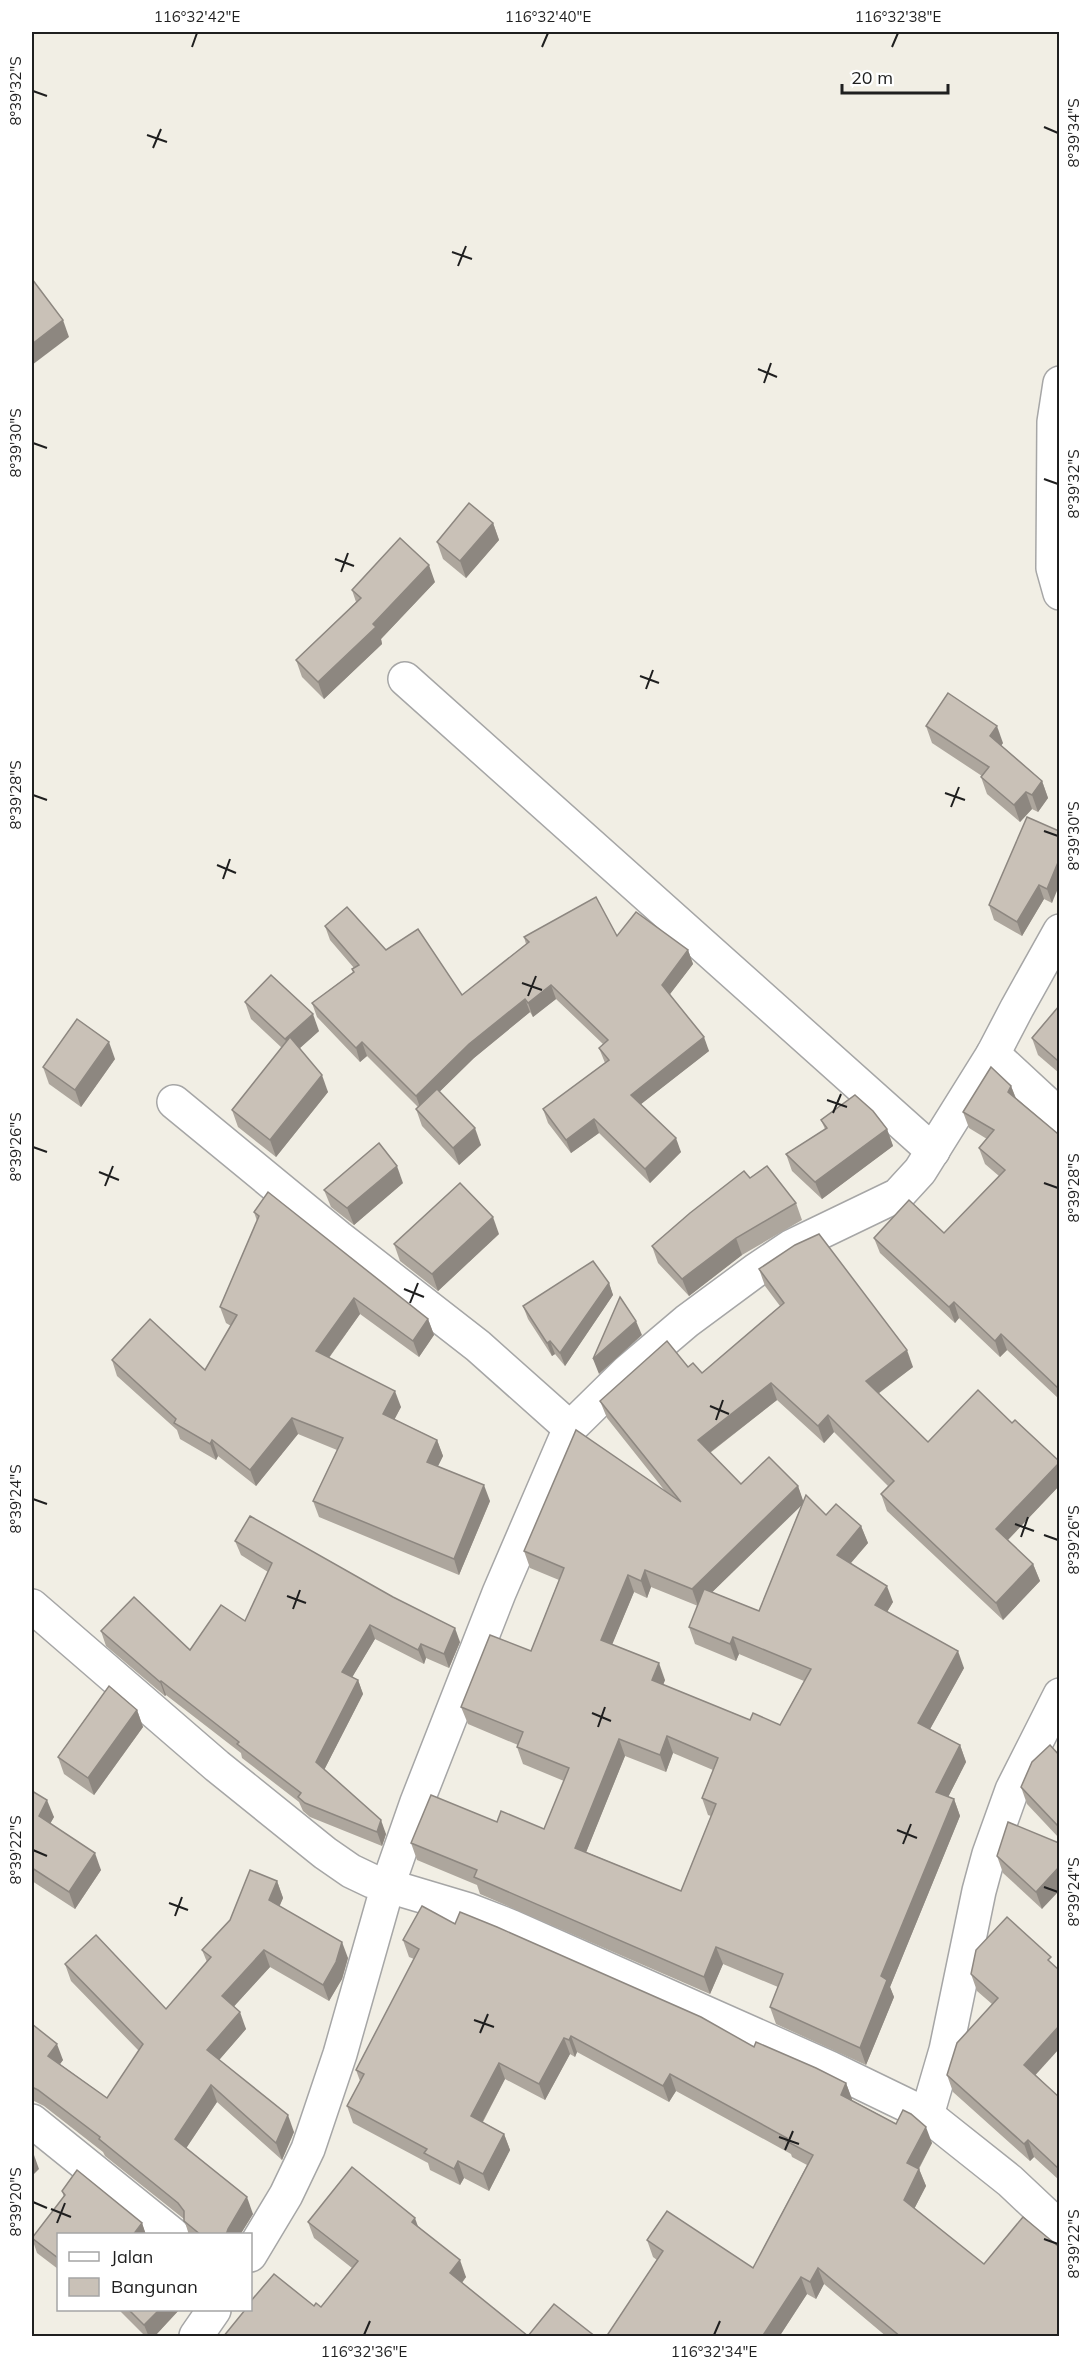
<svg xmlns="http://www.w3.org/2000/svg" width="1091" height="2368" font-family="Mulish,sans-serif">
	<rect width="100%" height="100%" fill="#f1eee4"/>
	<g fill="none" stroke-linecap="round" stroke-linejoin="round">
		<g stroke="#a6a6a6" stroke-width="36">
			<g id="minor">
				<path d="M1060 383 1054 422 1053 568 1060 593"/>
				<path d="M405 679 933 1151"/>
				<path d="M993 1054 1060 1116"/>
				<path d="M174 1102 338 1237 478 1346 570 1428"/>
				<path d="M32 1606 217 1766 325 1853 351 1871 372 1881 469 1910 510 1926 830 2068 927 2115 1010 2181 1060 2228"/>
				<path d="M927 2115 946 2050 979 1891 989 1854 1012 1790 1060 1695"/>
				<path d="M32 2121 172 2234"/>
				<path d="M250 2255 286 2195 308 2149 340 2054 388 1885 417 1802 499 1593 570 1428 628 1371 687 1321 756 1270 792 1246 898 1195 920 1171 993 1054 1017 1008 1060 931"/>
				<path d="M196 2336 214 2310"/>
			</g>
		</g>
		<use href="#minor" stroke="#fff" stroke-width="33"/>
	</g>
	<g fill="#ada69d" fill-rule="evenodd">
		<path d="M493 523 499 540 466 578 443 559 437 542Z"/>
		<path d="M435 582 381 639 382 644 324 699 302 677 296 660 356 602 352 590Z"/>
		<path d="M926 726 1003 743 1001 745 1042 781 1048 798 1038 812 1032 809 1020 822 987 794 981 777 982 776 932 743Z"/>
		<path d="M1059 831 1052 903 1044 899 1022 936 994 920 989 905Z"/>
		<path d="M325 926 386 950 462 995 526 944 524 937 617 936 688 950 693 964 670 994 709 1051 641 1104 681 1152 650 1183 599 1133 571 1153 548 1123 543 1109 605 1063 599 1048 603 1044 556 999 533 1017 530 1012 474 1058 439 1092 481 1145 459 1165 422 1126 416 1109 418 1107 367 1056 360 1062 317 1017 312 1003 353 972 352 969 354 968 330 940Z"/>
		<path d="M245 1002 319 1031 300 1048 328 1092 276 1157 238 1127 232 1110 282 1048 251 1019Z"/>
		<path d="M1059 1006V1073L1038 1055 1032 1038Z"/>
		<path d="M115 1059 81 1107 49 1084 43 1067Z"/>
		<path d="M1011 1086 1016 1098 1057 1133 1059 1131V1399L1007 1350 1000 1357 959 1318 955 1323 880 1253 874 1238 944 1233 999 1176 985 1164 979 1148 987 1139 969 1128 963 1112Z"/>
		<path d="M821 1120 887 1129 893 1146 822 1199 792 1171 786 1154 825 1129Z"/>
		<path d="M750 1178 796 1203 802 1220 742 1255 689 1296 658 1263 652 1246Z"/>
		<path d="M403 1183 354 1225 331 1207 324 1190Z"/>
		<path d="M254 1212 428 1319 434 1335 419 1357 360 1314 329 1358 401 1407 394 1419 437 1440 443 1456 438 1466 490 1501 459 1575 319 1517 313 1501 337 1450 298 1434 256 1486 218 1456 216 1460 180 1439 177 1430 117 1376 112 1360 205 1370 231 1326 226 1323 220 1307 257 1221Z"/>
		<path d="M499 1234 438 1291 400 1261 394 1244Z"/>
		<path d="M759 1269 913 1367 878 1394 928 1442 1012 1423 1059 1461V1486L1008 1540 1033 1564 1040 1581 1003 1620 887 1511 881 1494 888 1486 834 1432 824 1443 777 1400 710 1453 741 1484 798 1486 803 1502 826 1515 861 1526 868 1543 851 1563 893 1602 887 1612 964 1668 930 1729 960 1745 966 1762 948 1797 954 1799 960 1816 890 1987 894 1997 866 2065 776 2024 770 2007 778 1987 723 1964 710 1994 480 1894 477 1885 417 1860 411 1843 497 1822 544 1829 564 1781 523 1764 517 1747 518 1745 468 1724 461 1707 531 1651 559 1580 530 1568 524 1551 665 1491 607 1418 600 1401 688 1367 702 1373 780 1306 765 1286ZM802 1504 759 1611 712 1592ZM651 1587 698 1606 689 1627 695 1644 736 1661 739 1654 804 1681 780 1725 750 1720 663 1685 665 1680 612 1644 634 1592 647 1598ZM673 1753 713 1770 702 1798 708 1815 711 1816 681 1891 586 1852 625 1756 666 1772Z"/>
		<path d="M609 1283 613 1295 565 1366 555 1354 552 1356 528 1319 523 1306Z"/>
		<path d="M235 1541 460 1642 449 1668 426 1658 424 1664 375 1639 352 1677 358 1680 363 1694 324 1770 386 1834 382 1846 310 1817 303 1811 299 1802 242 1758 241 1753 166 1695 165 1696 106 1646 101 1631 190 1650 245 1621 268 1572 241 1555Z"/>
		<path d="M137 1710 143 1727 94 1795 64 1774 58 1757Z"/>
		<path d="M1059 1755V1838L1027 1804 1021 1787Z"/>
		<path d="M32 1791 54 1817 50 1823 101 1870 75 1909 32 1881Z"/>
		<path d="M1059 1843 1042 1909 1003 1873 997 1856Z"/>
		<path d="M277 1881 283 1898 279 1906 348 1958 342 1979 329 2001 270 1967 234 2006 246 2029 219 2060 294 2132 282 2160 217 2102 186 2148 253 2214 240 2235H189L184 2219 105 2156 103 2152 44 2106 32 2100V2024L63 2060 60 2064 107 2098 139 2051 71 1981 65 1964 166 2009 207 1962 202 1950Z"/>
		<path d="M455 1924 754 2047 846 2083 852 2100 932 2143 919 2169 926 2186 914 2209 984 2264 1059 2337H887L824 2284 816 2299 807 2294 779 2337H606L657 2260 653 2257 647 2240 753 2268 807 2165 792 2157 791 2154 676 2091 669 2102 577 2052 575 2057 570 2054 545 2100 505 2079 483 2122 504 2134 510 2150 489 2191 464 2178 460 2185 430 2170 428 2163 353 2123 347 2106 360 2081 356 2070 414 1959 409 1957 403 1940Z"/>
		<path d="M976 1950 1036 2075 1059 2097V2180L1034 2157 1030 2161 953 2092 947 2075 992 2004 977 1991 971 1974Z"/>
		<path d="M62 2191 142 2223 146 2235H58V2269L37 2253 32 2238 64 2197Z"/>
		<path d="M308 2222 419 2227 466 2277 462 2283 528 2336 223 2337 314 2306 321 2307 352 2268 314 2238Z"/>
		<path d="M119 2310H179L154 2337H146Z"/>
	</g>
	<g fill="#8d8780">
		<path d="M63 320 69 337 32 365V344Z"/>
		<path d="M493 523 499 540 466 578 460 561Z"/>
		<path d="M429 565 435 582 381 639 382 644 324 699 318 682Z"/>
		<path d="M997 726 1003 743 996 753 990 736Z"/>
		<path d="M1042 781 1048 798 1038 812 1032 795Z"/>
		<path d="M1026 792 1032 809 1020 822 1014 805Z"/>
		<path d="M1059 860V886L1052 903 1047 889Z"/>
		<path d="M1039 885 1044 899 1022 936 1017 922Z"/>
		<path d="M688 950 693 964 667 998 662 985Z"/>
		<path d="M551 985 556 999 533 1017 528 1003Z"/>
		<path d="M525 999 530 1012 474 1058 421 1110 416 1096 469 1044Z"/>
		<path d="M313 1014 319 1031 291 1056 285 1039Z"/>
		<path d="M704 1037 709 1051 636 1108 631 1095Z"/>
		<path d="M109 1042 115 1059 81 1107 75 1090Z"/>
		<path d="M362 1042 367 1056 360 1062 356 1048Z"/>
		<path d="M322 1075 328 1092 276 1157 270 1140Z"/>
		<path d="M1011 1086 1017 1102 1008 1092Z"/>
		<path d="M594 1119 599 1133 571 1153 566 1140Z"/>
		<path d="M475 1128 481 1145 459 1165 453 1148Z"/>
		<path d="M887 1129 893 1146 822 1199 815 1182Z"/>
		<path d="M676 1138 681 1152 650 1183 645 1169Z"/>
		<path d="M397 1166 403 1183 354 1225 347 1208Z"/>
		<path d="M493 1217 499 1234 438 1291 432 1274Z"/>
		<path d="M736 1238 742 1255 689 1296 682 1279Z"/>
		<path d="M609 1283 613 1295 565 1366 560 1353Z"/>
		<path d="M354 1298 360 1314 322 1367 316 1351Z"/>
		<path d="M954 1302 959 1318 955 1323 949 1307Z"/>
		<path d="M428 1319 434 1335 419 1357 413 1341Z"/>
		<path d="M636 1321 642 1335 599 1374 593 1359Z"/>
		<path d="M1001 1334 1007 1350 1000 1357 995 1341Z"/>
		<path d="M550 1341 555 1354 552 1356 547 1343Z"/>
		<path d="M907 1350 913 1367 872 1398 866 1381Z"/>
		<path d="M771 1383 777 1400 704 1457 698 1440Z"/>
		<path d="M395 1391 401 1407 389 1430 383 1414Z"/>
		<path d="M828 1415 834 1432 824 1443 818 1426Z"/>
		<path d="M292 1418 298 1434 256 1486 250 1470Z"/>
		<path d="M212 1440 218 1456 216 1460 210 1444Z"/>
		<path d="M437 1440 443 1456 432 1478 427 1462Z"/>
		<path d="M1059 1463V1486L1002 1546 996 1529Z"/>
		<path d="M484 1485 490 1501 459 1575 454 1559Z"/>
		<path d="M798 1486 804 1503 698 1606 692 1589Z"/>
		<path d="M861 1526 868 1543 843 1572 837 1555Z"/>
		<path d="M1033 1564 1040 1581 1003 1620 996 1603Z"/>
		<path d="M645 1570 651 1587 647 1598 641 1581Z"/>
		<path d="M628 1575 634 1592 607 1657 601 1640Z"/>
		<path d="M887 1586 893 1602 881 1622 875 1605Z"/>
		<path d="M370 1625 375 1639 347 1686 342 1672Z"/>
		<path d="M455 1628 460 1642 449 1668 444 1654Z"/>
		<path d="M733 1637 739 1654 736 1661 730 1644Z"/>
		<path d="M421 1644 426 1658 424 1664 418 1650Z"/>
		<path d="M958 1651 964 1668 924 1740 918 1723Z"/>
		<path d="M659 1663 665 1680 658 1697 652 1680Z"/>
		<path d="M358 1680 363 1694 321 1776 316 1762Z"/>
		<path d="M161 1681 166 1695 165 1696 160 1682Z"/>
		<path d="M137 1710 143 1727 94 1795 88 1778Z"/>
		<path d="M667 1736 673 1753 666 1772 660 1755Z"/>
		<path d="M619 1739 625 1756 581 1865 575 1848Z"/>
		<path d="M960 1745 966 1762 942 1809 936 1792Z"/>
		<path d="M954 1799 960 1816 890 1987 894 1997 866 2065 860 2048 881 1976Z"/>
		<path d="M47 1800 54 1817 45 1833 39 1816Z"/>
		<path d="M381 1820 386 1834 382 1846 377 1832Z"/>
		<path d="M95 1853 101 1870 75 1909 69 1892Z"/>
		<path d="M1059 1867V1891L1042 1909 1036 1892Z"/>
		<path d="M277 1881 283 1898 275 1917 269 1900Z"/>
		<path d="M342 1942 348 1958 342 1979 329 2001 323 1985Z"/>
		<path d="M716 1947 723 1964 710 1994 704 1977Z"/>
		<path d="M264 1950 270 1967 228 2013 222 1996Z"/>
		<path d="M240 2012 246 2029 213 2067 207 2050Z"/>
		<path d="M1059 2026V2049L1030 2081 1024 2065Z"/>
		<path d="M571 2036 577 2052 575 2057 569 2040Z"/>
		<path d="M564 2038 570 2054 545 2100 539 2084Z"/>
		<path d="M57 2044 63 2060 54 2072 48 2056Z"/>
		<path d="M499 2063 505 2079 477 2132 471 2116Z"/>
		<path d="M670 2074 676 2091 669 2102 663 2086Z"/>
		<path d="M846 2083 852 2099 847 2111 841 2095Z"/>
		<path d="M211 2085 217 2102 181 2156 175 2139Z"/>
		<path d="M288 2115 294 2132 282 2160 276 2143Z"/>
		<path d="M926 2127 932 2143 913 2179 907 2163Z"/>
		<path d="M504 2134 510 2150 489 2191 483 2174Z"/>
		<path d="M1028 2140 1034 2157 1030 2161 1024 2144Z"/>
		<path d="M34 2155 39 2169 32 2176V2157Z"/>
		<path d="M458 2161 464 2178 460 2185 454 2169Z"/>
		<path d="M919 2169 926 2186 910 2217 904 2200Z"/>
		<path d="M247 2197 253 2214 240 2235H226L228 2229Z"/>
		<path d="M415 2218 421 2235 412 2222Z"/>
		<path d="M142 2223 146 2235H133Z"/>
		<path d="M460 2260 466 2277 456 2290 450 2273Z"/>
		<path d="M818 2268 824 2284 816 2299 810 2282Z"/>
		<path d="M801 2277 807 2294 779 2337H762Z"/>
		<path d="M159 2310H179L154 2337H149L144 2325Z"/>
	</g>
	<g fill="#c9c1b7" stroke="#8d8780" stroke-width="1.5" fill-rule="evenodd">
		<path d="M32 279 63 320 32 344Z"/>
		<path d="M469 503 493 523 460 561 437 542Z"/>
		<path d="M400 538 429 565 373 624 376 627 318 682 296 660 361 598 352 590Z"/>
		<path d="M948 693 997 726 990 736 1042 781 1032 795 1026 792 1014 805 981 777 989 767 926 726Z"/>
		<path d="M1027 817 1059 831V860L1047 889 1039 885 1017 922 989 905Z"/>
		<path d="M596 897 617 936 636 912 688 950 662 985 704 1037 631 1095 676 1138 645 1169 594 1119 566 1140 543 1109 609 1060 599 1048 608 1040 551 985 528 1003 525 999 469 1044 416 1096 362 1042 356 1048 312 1003 354 972 352 969 359 965 325 926 347 907 386 950 418 929 462 995 529 942 524 937Z"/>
		<path d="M271 975 313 1014 285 1039 245 1002Z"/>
		<path d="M1059 1006V1058L1057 1060 1032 1038Z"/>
		<path d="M77 1019 109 1042 75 1090 43 1067Z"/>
		<path d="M290 1037 322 1075 270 1140 232 1110Z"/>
		<path d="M991 1067 1011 1086 1008 1092 1057 1133 1059 1131V1389L1001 1334 995 1341 954 1302 949 1307 874 1238 909 1200 944 1233 1005 1170 979 1148 994 1130 963 1112Z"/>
		<path d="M437 1089 475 1128 453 1148 416 1109Z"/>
		<path d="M855 1095 873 1111 887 1129 815 1182 786 1154 827 1128 821 1120Z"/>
		<path d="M379 1143 397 1166 347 1208 324 1190Z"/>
		<path d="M767 1166 796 1203 736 1238 682 1279 652 1246 690 1213 744 1171 750 1178Z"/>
		<path d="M460 1183 493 1217 432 1274 394 1244Z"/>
		<path d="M268 1192 428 1319 413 1341 354 1298 316 1351 395 1391 383 1414 437 1440 427 1462 484 1485 454 1559 313 1501 343 1438 292 1418 250 1470 212 1440 210 1444 174 1423 176 1419 112 1360 150 1319 205 1370 237 1315 220 1307 259 1216 254 1212Z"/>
		<path d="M819 1234 907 1350 866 1381 928 1442 978 1390 1012 1423 1015 1420 1059 1461V1463L996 1529 1033 1564 996 1603 881 1494 894 1481 828 1415 818 1426 771 1383 698 1440 741 1484 769 1457 798 1486 692 1589 645 1570 641 1581 628 1575 601 1640 659 1663 652 1680 750 1720 753 1713 780 1725 811 1669 733 1637 730 1644 689 1627 704 1589 759 1611 806 1495 826 1515 836 1504 861 1526 837 1555 887 1586 875 1605 958 1651 918 1723 960 1745 936 1792 954 1799 881 1976 887 1980 860 2048 770 2007 783 1974 716 1947 704 1977 474 1877 477 1870 411 1843 431 1795 497 1822 501 1811 544 1829 569 1768 517 1747 523 1732 461 1707 490 1635 531 1651 564 1568 524 1551 576 1430 681 1502 600 1401 667 1341 688 1367 693 1363 702 1373 784 1303 759 1269 795 1245ZM667 1736 718 1758 702 1798 716 1804 681 1891 575 1848 619 1739 660 1755Z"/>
		<path d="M593 1261 609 1283 560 1353 550 1341 547 1343 523 1306Z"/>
		<path d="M620 1297 636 1321 593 1359Z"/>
		<path d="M250 1516 393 1597 455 1628 444 1654 421 1644 418 1650 370 1625 342 1672 358 1680 316 1762 381 1820 377 1832 305 1803 298 1797 301 1793 237 1744 239 1742 161 1681 160 1682 101 1631 134 1597 190 1650 221 1605 245 1621 272 1563 235 1541Z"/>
		<path d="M109 1686 137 1710 88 1778 58 1757Z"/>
		<path d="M1050 1745 1059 1755V1827L1021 1787 1032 1762Z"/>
		<path d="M32 1791 47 1800 39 1816 95 1853 69 1892 32 1868Z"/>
		<path d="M1008 1822 1059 1843V1867L1036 1892 997 1856Z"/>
		<path d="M250 1870 277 1881 269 1900 342 1942 336 1962 323 1985 264 1950 222 1996 240 2012 207 2050 288 2115 276 2143 211 2085 175 2139 247 2197 228 2229 226 2235H201L184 2221V2211L178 2203 99 2139 100 2137 38 2090 32 2087V2024L57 2044 48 2056 107 2098 143 2044 65 1964 96 1935 166 2009 211 1957 202 1950 230 1920Z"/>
		<path d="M422 1906 455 1924 460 1912 497 1927 701 2017 754 2047 756 2042 816 2068 846 2083 841 2095 896 2124 903 2110 911 2114 926 2127 907 2163 919 2169 904 2200 984 2264 1023 2217 1059 2247V2337H901L818 2268 810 2282 801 2277 762 2337H606L663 2251 647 2240 667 2211 753 2268 813 2155 786 2141 787 2138 670 2074 663 2086 571 2036 569 2040 564 2038 539 2084 499 2063 471 2116 504 2134 483 2174 458 2161 454 2169 424 2153 427 2149 347 2106 364 2074 356 2070 419 1949 403 1940Z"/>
		<path d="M1007 1917 1051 1957 1048 1960 1059 1970V2026L1024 2065 1059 2097V2169L1028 2140 1024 2144 947 2075 957 2043 998 1998 971 1974 976 1950Z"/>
		<path d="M352 2167 415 2218 412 2222 460 2260 450 2273 528 2336 554 2304 596 2337H223L245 2310H250V2302L274 2274 314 2306 316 2303 321 2307 358 2261 308 2222Z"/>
		<path d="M77 2170 142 2223 133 2235H58V2258L32 2238 65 2195 62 2191Z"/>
		<path d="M129 2310H159L144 2325Z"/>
	</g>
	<path fill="none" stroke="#1f1f1f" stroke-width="2" d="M192 47 197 33M542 47 548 33M892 47 898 33M33 91 47 96M1044 127 1058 133M147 135 167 142M153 148 161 129M452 252 472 259M458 266 466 246M758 369 777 377M764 383 771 363M33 443 47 448M1044 479 1058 484M335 559 354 566M341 572 348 553M640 676 659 683M646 689 653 670M945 793 965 800M33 795 47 800M951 807 959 787M1044 831 1058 836M217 865 236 873M223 879 230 859M522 983 542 990M528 996 536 976M827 1100 847 1107M833 1113 841 1094M33 1147 47 1152M99 1172 119 1180M1044 1183 1058 1188M105 1186 113 1166M404 1289 424 1297M410 1303 418 1283M710 1406 729 1414M716 1420 723 1400M33 1499 47 1504M1015 1524 1034 1531M1044 1535 1058 1540M1021 1537 1028 1517M287 1596 306 1603M293 1609 300 1590M592 1713 611 1721M598 1727 605 1707M897 1830 917 1838M903 1844 911 1824M33 1850 47 1856M1044 1887 1058 1892M169 1903 188 1910M175 1916 182 1897M474 2020 494 2027M480 2033 488 2014M779 2137 799 2144M785 2150 793 2131M33 2202 47 2208M51 2209 71 2217M57 2223 65 2203M1044 2239 1058 2244M364 2335 370 2321M714 2335 720 2321"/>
	<rect width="1091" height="2368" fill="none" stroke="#ffffff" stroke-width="66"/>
	<rect x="57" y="2233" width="195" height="78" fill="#ffffff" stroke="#a5a5a5" stroke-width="1.5"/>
	<rect x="69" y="2252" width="30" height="9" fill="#ffffff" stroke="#a5a5a5" stroke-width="1.5"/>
	<text x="111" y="2263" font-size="18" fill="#1f1f1f">Jalan</text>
	<rect x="69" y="2278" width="30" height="18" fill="#c9c1b7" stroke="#a5a5a5" stroke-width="1.5"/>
	<text x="111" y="2293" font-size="18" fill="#1f1f1f">Bangunan</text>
	<path d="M842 84v9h106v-9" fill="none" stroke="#1f1f1f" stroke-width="3"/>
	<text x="851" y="84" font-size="18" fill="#1f1f1f" stroke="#ffffff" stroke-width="4.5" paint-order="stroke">20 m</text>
	<rect x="33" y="33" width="1025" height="2302" fill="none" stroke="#1f1f1f" stroke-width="2"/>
	<g font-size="15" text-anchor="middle" fill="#1f1f1f">
		<text x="197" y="22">116°32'42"E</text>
		<text x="548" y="22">116°32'40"E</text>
		<text x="898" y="22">116°32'38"E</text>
		<text transform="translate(16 91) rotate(-90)" y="5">8°39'32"S</text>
		<text transform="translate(1074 133) rotate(-90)" y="5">8°39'34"S</text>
		<text transform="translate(16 443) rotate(-90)" y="5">8°39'30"S</text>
		<text transform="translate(1074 484) rotate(-90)" y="5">8°39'32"S</text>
		<text transform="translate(16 795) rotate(-90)" y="5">8°39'28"S</text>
		<text transform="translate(1074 836) rotate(-90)" y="5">8°39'30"S</text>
		<text transform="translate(16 1147) rotate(-90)" y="5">8°39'26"S</text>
		<text transform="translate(1074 1188) rotate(-90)" y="5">8°39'28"S</text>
		<text transform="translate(16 1499) rotate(-90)" y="5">8°39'24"S</text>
		<text transform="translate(1074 1540) rotate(-90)" y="5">8°39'26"S</text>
		<text transform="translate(16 1850) rotate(-90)" y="5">8°39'22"S</text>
		<text transform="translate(1074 1892) rotate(-90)" y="5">8°39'24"S</text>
		<text transform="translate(16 2202) rotate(-90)" y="5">8°39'20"S</text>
		<text transform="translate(1074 2244) rotate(-90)" y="5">8°39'22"S</text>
		<text x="364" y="2357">116°32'36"E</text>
		<text x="714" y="2357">116°32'34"E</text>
	</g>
</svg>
